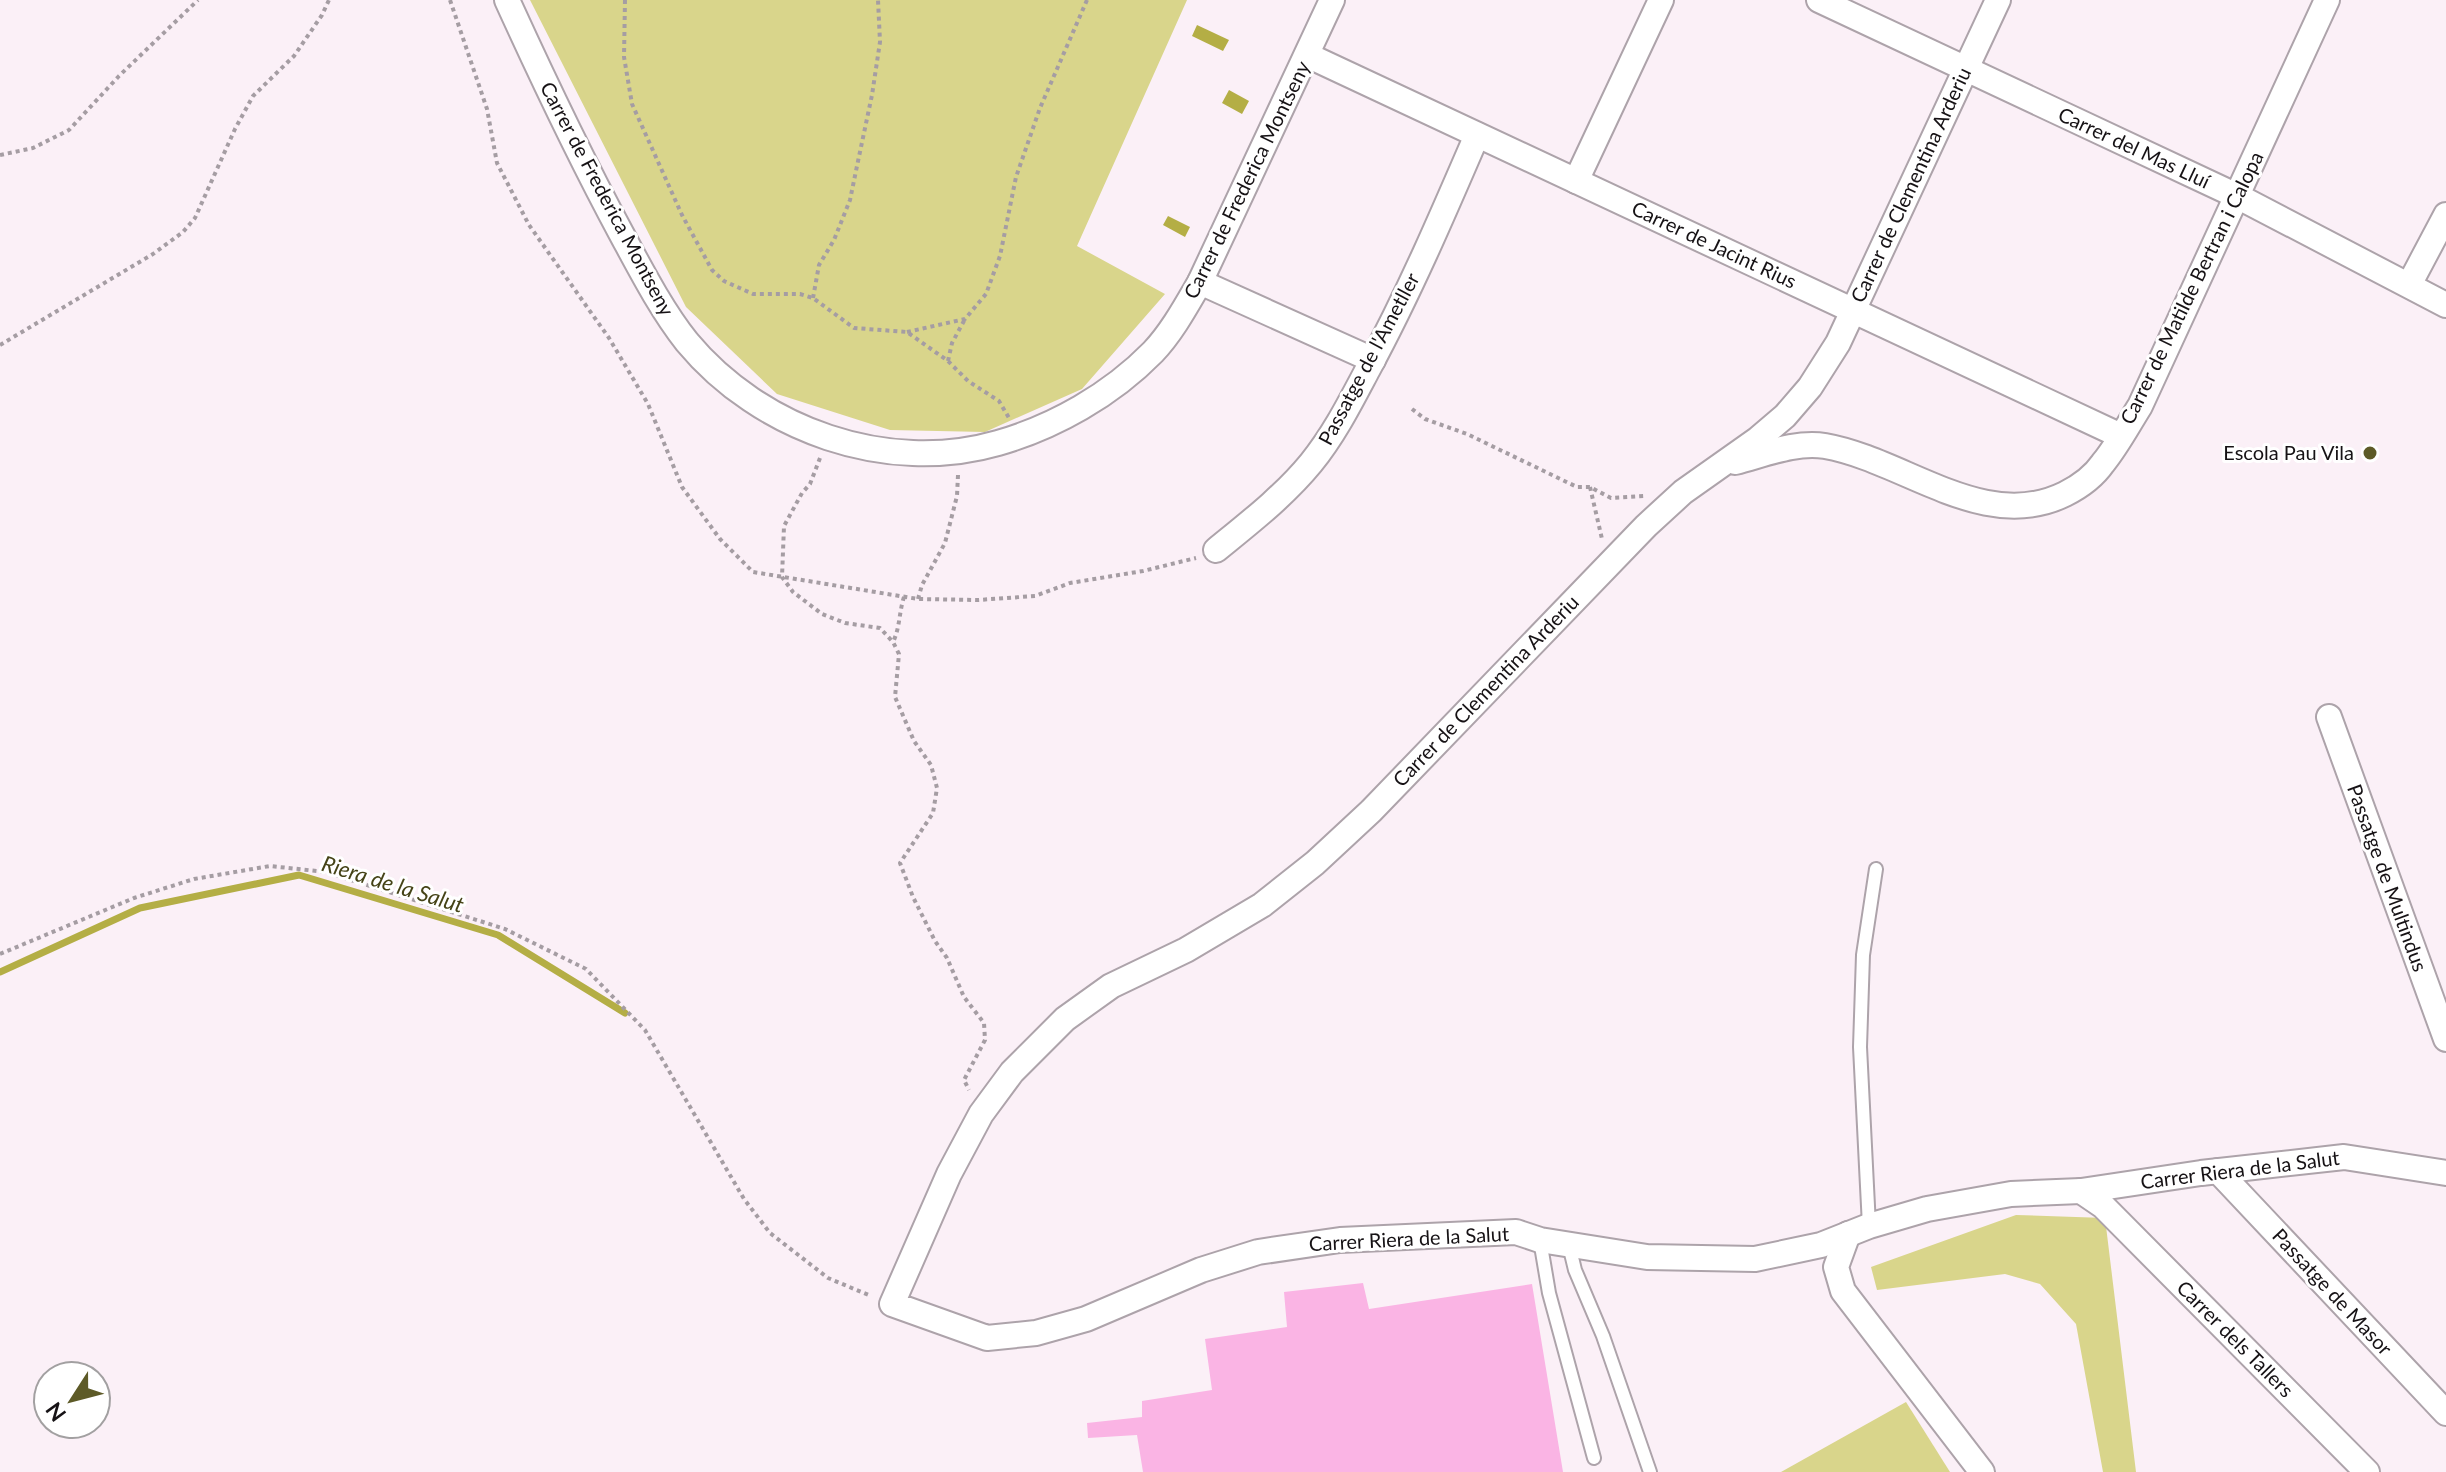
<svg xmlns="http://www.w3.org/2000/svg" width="2446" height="1472" font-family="Lato,sans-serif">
	<rect width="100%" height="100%" fill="#fbf0f7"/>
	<g fill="#d9d58b">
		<path d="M530 0H1187L1077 246 1165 294 1082 389 985 432 890 430 777 394 686 307Z"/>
		<path d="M2016 1215 2105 1218 2136 1472H2103L2076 1324 2040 1284 2005 1274 1877 1290 1871 1267Z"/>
		<path d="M1906 1402 1950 1472H1781Z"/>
	</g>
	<g fill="#b4ae45">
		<path d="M1197 25 1229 40 1223 51 1192 36Z"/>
		<path d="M1229 90 1249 101 1242 114 1222 103Z"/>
		<path d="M1168 216 1190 227 1185 237 1163 225Z"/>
	</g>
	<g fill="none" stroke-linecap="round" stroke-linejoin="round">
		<path stroke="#b4ae45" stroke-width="7" d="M0 972 140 908 299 875 498 935 625 1013"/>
	</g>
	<path fill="#fab4e4" d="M1363 1283 1369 1309 1532 1284 1563 1472H1143L1137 1435 1088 1438 1087 1423 1142 1417V1401L1212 1390 1205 1339 1287 1327 1284 1292Z"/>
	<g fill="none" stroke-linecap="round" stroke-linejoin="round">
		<g stroke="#ada3aa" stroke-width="16">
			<g id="lane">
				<path d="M1869 1226 1860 1047 1863 955 1876 869"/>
				<path d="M1540 1240 1549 1293 1594 1458"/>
				<path d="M1569 1245 1575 1270 1603 1336 1650 1472"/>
			</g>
		</g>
		<g stroke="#ada3aa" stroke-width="28">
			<g id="street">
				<path d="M507 0C543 79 580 157 621 233 641 270 661 309 687 342 760 430 887 475 998 443 1054 427 1111 395 1153 352 1172 332 1186 306 1200 282L1332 0"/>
				<path d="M1819 0 2237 196 2446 305"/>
				<path d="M1998 0 1838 343 1810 387 1785 416 1758 439 1683 492 1646 526 1371 811 1315 863 1262 905 1186 950 1111 986 1065 1019 1012 1072 981 1114 949 1174 892 1304 987 1338 1036 1333 1086 1319 1201 1270 1258 1252 1340 1240 1516 1232 1540 1240 1647 1257 1755 1259 1821 1245 1869 1226 1927 1209 2011 1194 2081 1191 2201 1173 2344 1157 2446 1173"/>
				<path d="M1307 55 2121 436"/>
				<path d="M1576 181 1661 0"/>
				<path d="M1200 282 1373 360"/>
				<path d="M2409 285 2446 215"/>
				<path d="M1735 462C1763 455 1796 441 1825 446 1905 460 1984 534 2065 494 2079 487 2094 476 2103 463 2117 446 2128 425 2140 406L2327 0"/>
				<path d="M1216 550C1249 523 1284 496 1311 463 1334 435 1351 401 1368 369 1409 293 1443 214 1477 135"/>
				<path d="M2329 717 2446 1039"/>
				<path d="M2218 1171 2446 1413"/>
				<path d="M2081 1191 2103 1206 2367 1472"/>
				<path d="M1848 1234 1836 1267 1843 1291 1982 1472"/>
			</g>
		</g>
		<g stroke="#a59da3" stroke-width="4" stroke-dasharray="4 4" stroke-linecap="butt">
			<path d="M450 0 487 109 497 163 529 225 609 338 648 404 682 487 720 539 753 572 918 599 978 600 1035 596 1070 583 1143 571 1196 558"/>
			<path d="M625 0 624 57 632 104 682 215 712 270 724 281 753 294H800L813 298 854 328 907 332 948 361 968 381 999 401 1009 418"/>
			<path d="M0 155 33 148 69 130 119 76 198 0"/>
			<path d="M813 298 819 265 834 240 850 200 857 166 872 95 880 42 878 0"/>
			<path d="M907 332 965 319 986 294 1000 256 1016 177 1040 108 1087 0"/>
			<path d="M0 345 153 254 183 232 195 218 235 129 253 96 294 56 322 15 329 0"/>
			<path d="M948 361 952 343 965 319"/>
			<path d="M1412 409 1425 419 1467 434 1577 487H1590L1611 498 1645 496"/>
			<path d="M820 458 810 484 802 493 784 526 782 577 793 592 822 614 845 623 880 628 893 642"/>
			<path d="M1590 487 1602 539"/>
			<path d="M904 597C899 612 900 628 893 642L899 654 895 697 914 741 931 765 937 788 933 813 900 863 913 897 935 941 947 958 964 997 984 1023 985 1040 964 1080 969 1090"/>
			<path d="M918 599 922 585 945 543 957 496 958 475"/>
			<path d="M0 954 134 898 194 879 270 866 326 872 505 929 586 969 645 1030 744 1199 770 1233 828 1278 871 1296"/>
		</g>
		<use href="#lane" stroke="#fff" stroke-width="12"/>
		<use href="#street" stroke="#fff" stroke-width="24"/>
	</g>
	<circle fill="#5d5a27" stroke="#fff" stroke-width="3" cx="2370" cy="453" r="8"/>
	<g text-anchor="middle" stroke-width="6" stroke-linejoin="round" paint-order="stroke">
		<g font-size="20" fill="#161215" stroke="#fff">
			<text transform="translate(2134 148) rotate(25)" y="7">Carrer del Mas Lluí</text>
			<text transform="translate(1247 180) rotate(-64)" y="7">Carrer de Frederica Montseny</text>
			<text transform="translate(1911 185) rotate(-65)" y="7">Carrer de Clementina Arderiu</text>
			<text transform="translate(607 199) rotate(62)" y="7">Carrer de Frederica Montseny</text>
			<text transform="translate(1714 245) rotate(25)" y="7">Carrer de Jacint Rius</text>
			<text transform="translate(2192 288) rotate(-64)" y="7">Carrer de Matilde Bertran i Calopa</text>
			<text transform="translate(1369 359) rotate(-62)" y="7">Passatge de l'Ametller</text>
			<text transform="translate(1486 691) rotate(-46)" y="7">Carrer de Clementina Arderiu</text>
			<text transform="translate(2387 878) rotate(70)" y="7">Passatge de Multindus</text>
			<text transform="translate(2240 1170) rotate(-7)" y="7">Carrer Riera de la Salut</text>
			<text transform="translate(1409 1239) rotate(-3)" y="7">Carrer Riera de la Salut</text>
			<text transform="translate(2332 1292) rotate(47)" y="7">Passatge de Masor</text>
			<text transform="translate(2235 1339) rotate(45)" y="7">Carrer dels Tallers</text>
		</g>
		<g font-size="20" fill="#161215" stroke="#fff" text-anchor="end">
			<text x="2354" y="460">Escola Pau Vila</text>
		</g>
		<g font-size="22" font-style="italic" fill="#454317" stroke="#fff">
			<text transform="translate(393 884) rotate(17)" y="8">Riera de la Salut</text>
		</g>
	</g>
	<g transform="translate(72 1400) rotate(234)"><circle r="38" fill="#ffffff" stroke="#a2a0a1" stroke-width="2"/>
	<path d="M0-6L14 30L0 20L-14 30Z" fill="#5d5a27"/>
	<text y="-12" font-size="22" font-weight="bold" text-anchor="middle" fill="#161215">N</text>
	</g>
</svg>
